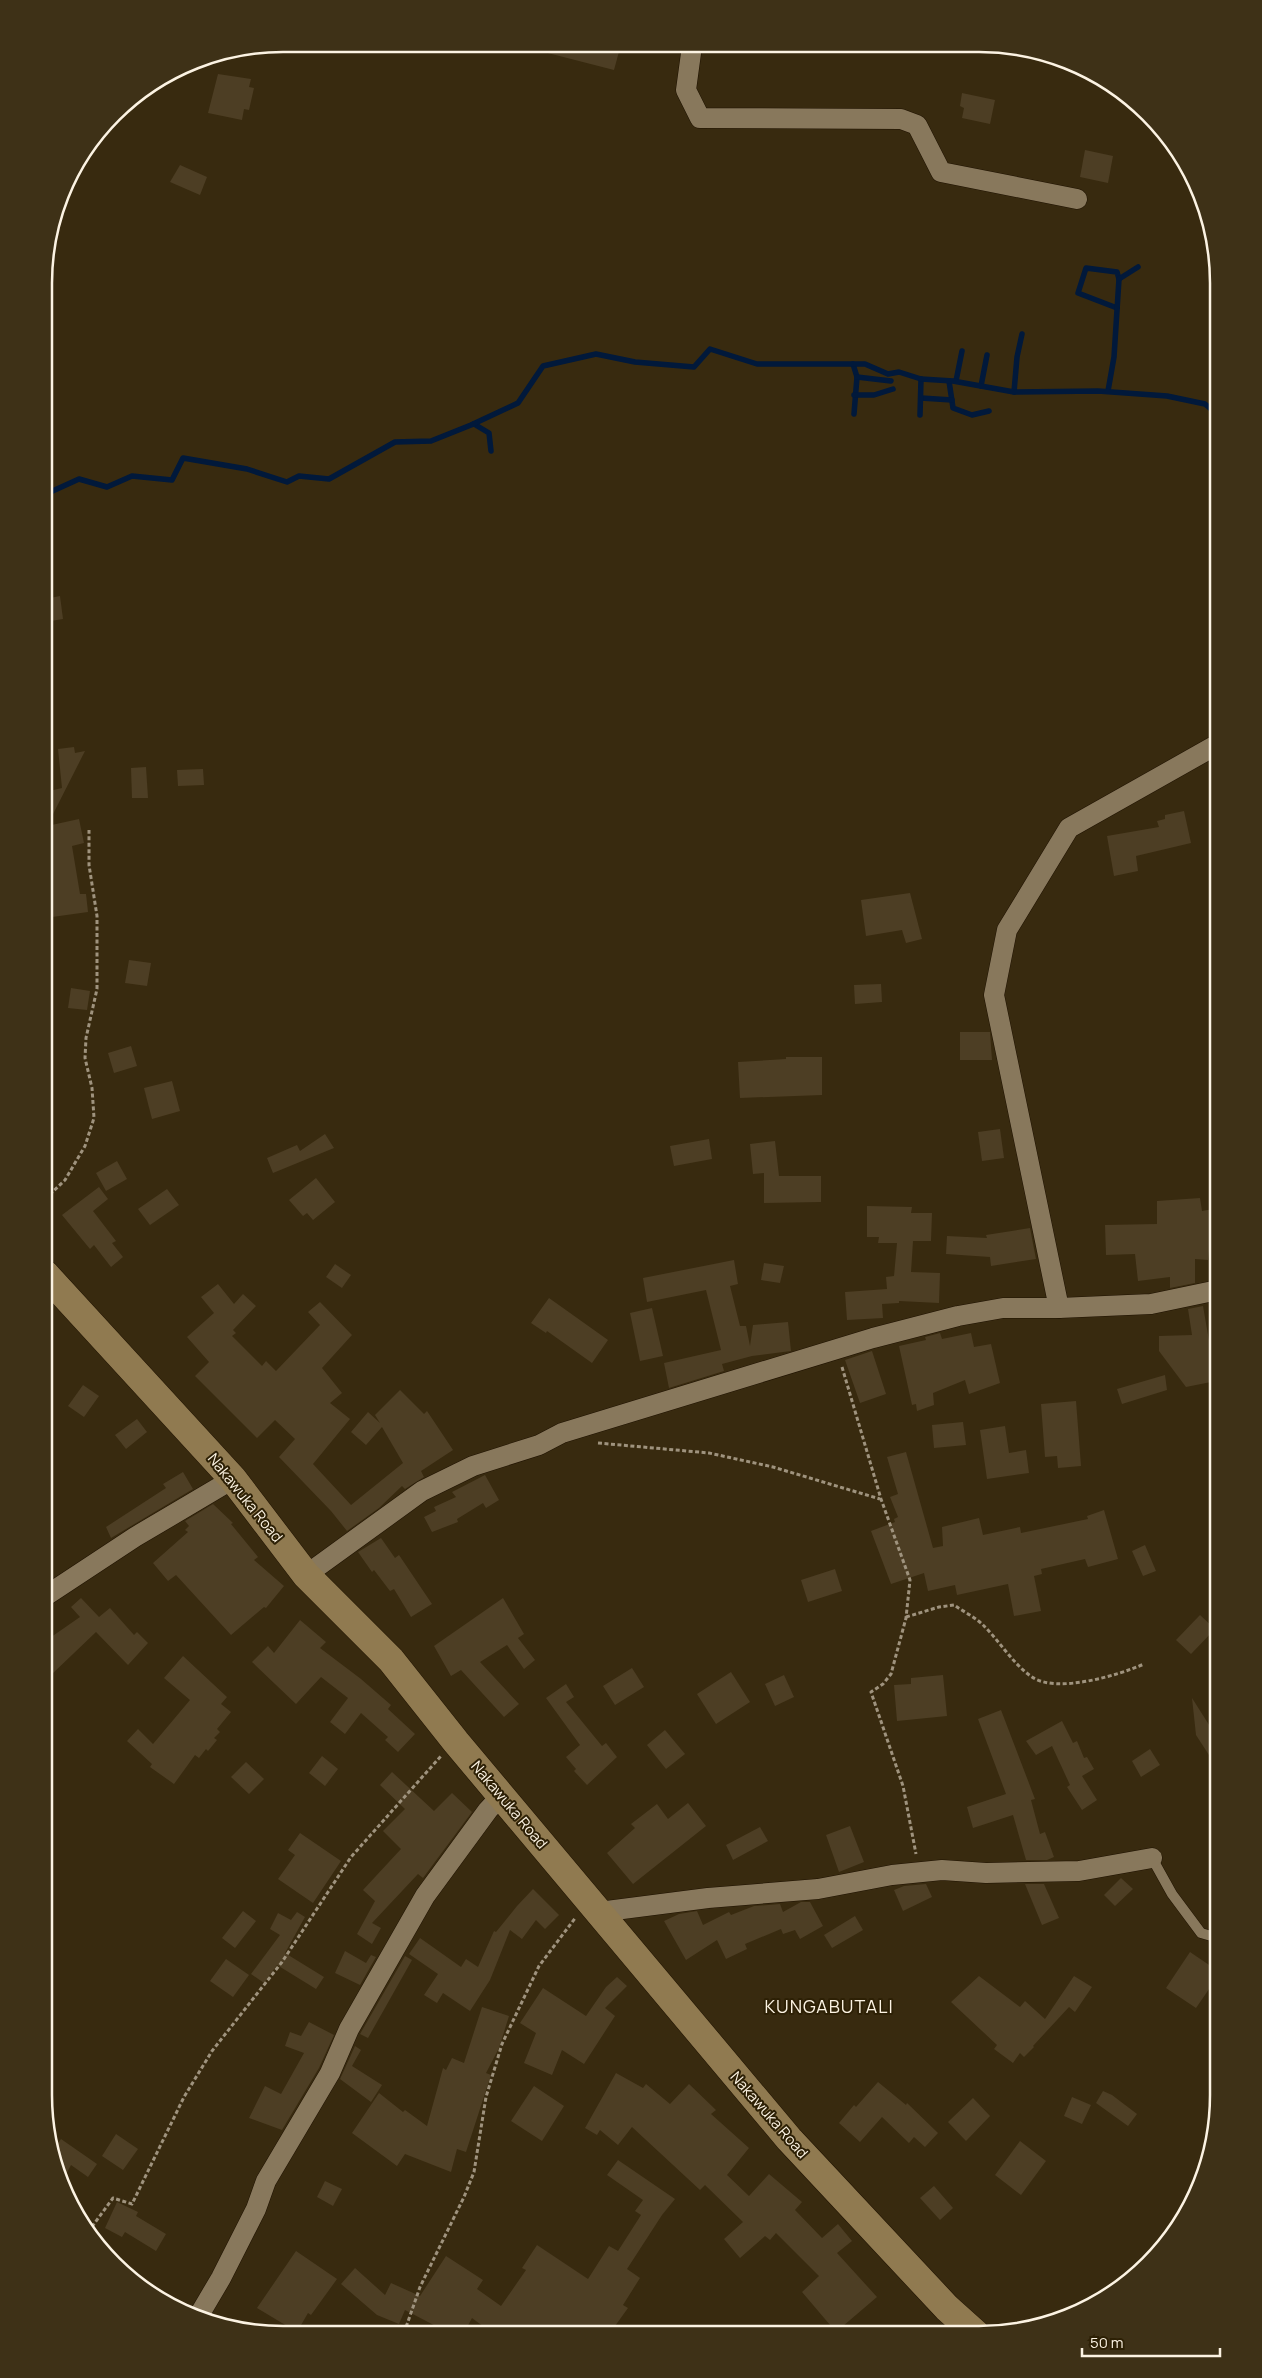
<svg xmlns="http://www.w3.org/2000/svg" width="1262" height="2378" font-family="Manrope,sans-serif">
	<rect width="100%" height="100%" fill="#382a0f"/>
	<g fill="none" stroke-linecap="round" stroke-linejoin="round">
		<g stroke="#01193b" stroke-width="5.5">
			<path d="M1117 308 1078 293 1086 268 1117 272 1119 279"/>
			<path d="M853 364 857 377 854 414"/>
			<path d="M857 377 891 381"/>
			<path d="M949 381 953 408 972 415 989 411"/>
			<path d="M956 381 962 351"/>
			<path d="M981 386 987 355"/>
			<path d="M1108 391 1114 357 1119 279 1138 267"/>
			<path d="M1014 392 1017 357 1022 334"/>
			<path d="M854 395H874L893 389"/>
			<path d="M921 398 952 400"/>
			<path d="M920 415 921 379"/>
			<path d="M474 424 489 433 491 451"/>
			<path d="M46 494 79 479 107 487 132 476 172 480 183 458 247 469 287 482 299 476 329 479 395 442 431 441 471 425 518 403 543 366 596 354 635 362 694 367 710 349 757 364H865L888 374 899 372 921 379 953 381 1014 392 1098 391 1167 396 1205 404 1218 415"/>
		</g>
	</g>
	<g fill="#4d3e24">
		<path d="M541 45 609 46 620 48 614 70 540 51Z"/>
		<path d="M218 74 251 79 249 87 254 88 249 110 244 109 242 120 208 113Z"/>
		<path d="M962 93 995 100 990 124 962 118 964 108 960 106Z"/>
		<path d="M1085 150 1113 156 1108 183 1080 177Z"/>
		<path d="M180 165 207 177 200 195 170 182Z"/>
		<path d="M60 596 63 619 45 622V599Z"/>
		<path d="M74 747 75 753 85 751 47 826 79 819 84 843 72 846 80 894H86L88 912 45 918V899H49L45 873V792L62 788 58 749Z"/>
		<path d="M146 767 148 798H132L131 768Z"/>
		<path d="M203 769 204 785 178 786 177 770Z"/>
		<path d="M1184 811 1191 843 1136 856 1138 871 1114 876 1107 836 1159 827 1157 821 1165 819V815Z"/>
		<path d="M910 893 922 939 906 943 902 930 866 936 861 900Z"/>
		<path d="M129 960 151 963 147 986 125 983Z"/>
		<path d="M881 984 882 1002 855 1004 854 985Z"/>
		<path d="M71 988 90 991 87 1010 68 1008Z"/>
		<path d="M960 1032H990L992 1060H960Z"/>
		<path d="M131 1046 137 1066 114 1073 108 1053Z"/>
		<path d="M786 1057H822V1095L740 1098 738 1062 786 1059Z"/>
		<path d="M172 1081 180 1111 152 1119 144 1088Z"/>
		<path d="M1000 1129 1004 1158 982 1161 978 1132Z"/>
		<path d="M325 1134 334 1148 273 1173 267 1158 297 1145 300 1151Z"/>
		<path d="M709 1139 712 1159 674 1166 670 1146Z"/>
		<path d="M775 1141 779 1176H821V1202L764 1203V1173L753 1174 750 1144Z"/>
		<path d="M117 1161 127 1179 106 1191 96 1173Z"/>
		<path d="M316 1178 335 1202 313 1220 307 1213 303 1216 289 1200Z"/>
		<path d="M99 1187 108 1199 93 1211 116 1241 112 1243 123 1257 111 1267 94 1245 90 1249 62 1215Z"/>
		<path d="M167 1189 179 1205 150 1225 138 1209Z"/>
		<path d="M1200 1198 1202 1211 1213 1209 1208 1260 1195 1259V1283L1170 1288V1277L1138 1281 1135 1254 1106 1255 1105 1225 1157 1224V1201Z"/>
		<path d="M867 1206 912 1207 911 1213H932L931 1241H913L911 1272 940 1273 939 1303 899 1301V1303L882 1304 883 1318 847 1320 845 1292 887 1289 886 1277 894 1276 897 1243H878L879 1237H867Z"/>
		<path d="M1030 1228 1036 1259 991 1266 990 1257 946 1254 947 1236 987 1238 986 1235Z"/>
		<path d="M734 1260 738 1284 730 1286 740 1326H746L750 1346 753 1325 788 1322 791 1351 752 1356 722 1364 724 1371 669 1388 664 1363 721 1350 706 1290 647 1302 643 1278Z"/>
		<path d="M764 1263 784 1266 780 1283 761 1280Z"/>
		<path d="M335 1264 351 1275 342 1288 326 1277Z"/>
		<path d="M218 1284 234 1304 243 1294 256 1306 233 1330 236 1333 232 1336 262 1366 266 1361 276 1371 320 1325 308 1312 320 1302 352 1335 322 1368 342 1393 330 1403 350 1419 313 1464 351 1505 403 1463 382 1427 366 1445 351 1432 368 1412 380 1423 375 1415 400 1390 424 1414 427 1411 453 1450 421 1471 424 1477 405 1489 402 1486 379 1508 347 1531 331 1511 279 1457 295 1439 275 1420 257 1438 195 1376 209 1362 187 1337 214 1313 201 1297Z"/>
		<path d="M549 1298 608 1340 592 1363 547 1331 546 1333 531 1323Z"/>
		<path d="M1203 1306 1216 1381 1186 1387 1159 1351V1336L1192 1335 1188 1309Z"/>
		<path d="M652 1308 663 1356 640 1361 630 1313Z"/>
		<path d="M940 1333 942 1339 971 1333 974 1347 991 1344 1000 1383 969 1394 965 1380 933 1393 934 1405 917 1411 916 1404 912 1405 899 1346 926 1340 925 1337Z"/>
		<path d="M872 1351 886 1394 860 1403 845 1360Z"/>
		<path d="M1165 1375 1167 1390 1122 1404 1117 1389Z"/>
		<path d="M83 1385 99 1396 84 1417 68 1406Z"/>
		<path d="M1076 1401 1081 1466 1058 1468 1057 1456 1045 1457 1041 1404Z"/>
		<path d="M137 1419 147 1432 126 1449 115 1435Z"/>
		<path d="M963 1422 966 1445 934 1448 932 1425Z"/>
		<path d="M1005 1426 1009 1453 1026 1450 1029 1473 987 1479 980 1430Z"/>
		<path d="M906 1452 933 1548 943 1546 942 1527 979 1518 983 1535 1020 1527 1021 1533 1088 1519 1087 1516 1104 1510 1118 1559 1088 1567 1085 1559 1041 1569 1042 1574 1034 1576 1041 1611 1014 1616 1008 1584 957 1595 955 1585 928 1591 924 1573 891 1584 871 1531 895 1522 894 1519 898 1517 890 1497 898 1494 887 1457Z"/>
		<path d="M183 1472 193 1489 111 1538 106 1527 166 1488 163 1484Z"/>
		<path d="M485 1475 499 1500 486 1508 483 1503 457 1519 458 1522 432 1532 424 1517 436 1511 434 1507 456 1497 452 1492Z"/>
		<path d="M213 1504 233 1523 231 1524 258 1557 254 1560 284 1586 266 1608 264 1607 231 1635 176 1575 168 1581 153 1563 188 1532 185 1530 189 1526 185 1521Z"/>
		<path d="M381 1538 395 1558 399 1555 432 1604 411 1617 394 1589 390 1591 374 1570 372 1572 358 1552Z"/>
		<path d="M1145 1545 1156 1571 1143 1576 1132 1551Z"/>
		<path d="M835 1569 842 1591 808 1602 801 1580Z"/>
		<path d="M81 1598 99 1617 110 1608 134 1635 137 1632 148 1643 128 1665 96 1632 51 1675 44 1668V1642L80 1617 71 1607Z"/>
		<path d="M503 1598 524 1634 518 1638 535 1660 524 1669 507 1645 480 1662 519 1704 504 1717 461 1670 451 1676 434 1646Z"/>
		<path d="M1200 1615 1215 1629 1191 1654 1176 1640Z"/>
		<path d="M300 1620 326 1642 320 1648 361 1679 391 1705 388 1709 415 1734 398 1752 385 1740 388 1737 361 1713 345 1734 330 1722 348 1698 321 1677 296 1704 252 1662 268 1646 274 1653Z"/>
		<path d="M183 1656 227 1697 221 1704 231 1712 217 1729 220 1732 214 1738 217 1740 208 1751 206 1749 199 1758 195 1755 174 1784 150 1767 152 1764 127 1741 138 1729 153 1744 190 1700 164 1678Z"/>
		<path d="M632 1668 644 1687 615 1705 603 1686Z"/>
		<path d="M731 1672 750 1702 716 1724 697 1694Z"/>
		<path d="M784 1675 794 1697 775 1706 765 1684Z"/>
		<path d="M943 1675 947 1716 897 1721 894 1685 911 1684V1678Z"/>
		<path d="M566 1684 574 1697 566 1702 602 1746 606 1743 617 1757 587 1785 574 1771 576 1769 566 1757 580 1745 546 1698Z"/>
		<path d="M1192 1698 1218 1739V1769L1196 1735Z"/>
		<path d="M1001 1710 1035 1799 1031 1800 1040 1834 1045 1832 1054 1857 1047 1860H1026L1013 1815 973 1828 967 1807 1006 1794 978 1719Z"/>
		<path d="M1062 1721 1073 1743 1077 1741 1084 1758 1087 1757 1094 1769 1082 1776 1097 1800 1082 1810 1067 1787 1070 1785 1052 1746 1036 1755 1026 1741Z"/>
		<path d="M665 1730 685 1754 666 1769 647 1745Z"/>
		<path d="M1150 1749 1160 1765 1141 1777 1132 1761Z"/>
		<path d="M322 1756 338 1769 325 1786 309 1773Z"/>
		<path d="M246 1762 264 1779 249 1794 231 1777Z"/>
		<path d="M392 1772 434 1811 452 1793 472 1812 423 1878 418 1874 372 1923 381 1928 372 1944 357 1934 375 1901 363 1890 401 1849 383 1831 405 1809 380 1785Z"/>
		<path d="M688 1803 706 1826 633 1884 607 1853 635 1828 631 1824 657 1804 668 1819Z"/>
		<path d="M850 1826 864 1862 839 1872 826 1835Z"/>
		<path d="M760 1827 768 1841 733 1860 726 1845Z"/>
		<path d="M300 1833 341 1861 313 1903 278 1879 295 1855 288 1850Z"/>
		<path d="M1121 1878 1133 1889 1115 1906 1104 1895Z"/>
		<path d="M926 1884 932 1897 903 1911 894 1890 904 1886Z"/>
		<path d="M1025 1884H1044L1059 1918 1042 1925Z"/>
		<path d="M533 1889 559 1915 545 1929 536 1920 522 1939 510 1930 490 1980 470 2011 443 1993 437 2003 424 1995 438 1974 409 1954 420 1938 461 1967 466 1959 478 1967 494 1931 496 1932 517 1906Z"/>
		<path d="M801 1902H810L823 1926 800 1939 795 1930 783 1934 781 1929 745 1944 747 1949 726 1959 717 1940 686 1960 664 1921 679 1914 697 1911 703 1925 729 1912 731 1915 754 1906 780 1904 783 1912Z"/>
		<path d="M243 1911 256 1921 235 1948 222 1938Z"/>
		<path d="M297 1912 305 1917 285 1953 324 1977 316 1989 277 1965 264 1983 251 1974 280 1935 270 1929 278 1913 291 1920Z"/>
		<path d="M855 1916 863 1930 832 1948 824 1935Z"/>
		<path d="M345 1951 366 1963 371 1955 376 1957 360 1985 335 1973Z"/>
		<path d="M1190 1952 1218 1971V1976L1196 2008 1166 1988Z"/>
		<path d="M405 1956 412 1960 368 2038 360 2034Z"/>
		<path d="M226 1959 249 1975 233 1997 210 1981Z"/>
		<path d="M979 1976 1020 2007 1025 2001 1045 2019 1074 1976 1092 1987 1075 2012 1069 2007 1033 2046 1034 2047 1024 2057 1020 2053 1013 2063 994 2049 997 2045 951 2002Z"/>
		<path d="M617 1977 627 1986 605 2008 615 2016 584 2064 562 2050 552 2075 524 2063 536 2033 520 2023 543 1988 586 2016 606 1987Z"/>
		<path d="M482 2007 509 2016 499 2048 486 2073 491 2075 466 2152 457 2149 451 2172 405 2154 397 2166 352 2133 379 2093 403 2112 405 2110 427 2126 443 2068 446 2070 452 2058 464 2063Z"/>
		<path d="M309 2022 334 2035 319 2068 282 2130 249 2118 265 2086 281 2094 304 2053 285 2046 290 2032 301 2036Z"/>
		<path d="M355 2046 361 2050 352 2066 382 2085 371 2102 340 2079Z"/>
		<path d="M616 2073 643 2088 646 2084 670 2104 689 2084 716 2110 711 2114 749 2148 727 2175 749 2196 769 2174 802 2202 795 2210 822 2238 838 2224 852 2241 837 2253 877 2297 836 2332 802 2292 819 2276 776 2233 770 2240 765 2236 740 2258 724 2239 743 2222 705 2185 700 2190 632 2127 618 2145 600 2130 597 2135 585 2128Z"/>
		<path d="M878 2082 906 2105 907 2103 938 2133 925 2147 914 2137 909 2143 882 2117 860 2142 839 2123 854 2105 856 2107Z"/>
		<path d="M534 2086 564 2106 542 2141 511 2121Z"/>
		<path d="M1103 2091 1112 2095 1137 2114 1128 2126 1096 2103Z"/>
		<path d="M1072 2097 1091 2105 1082 2124 1064 2116Z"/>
		<path d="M973 2098 990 2116 966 2141 948 2122Z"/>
		<path d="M116 2134 138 2149 123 2170 102 2156Z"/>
		<path d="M61 2139 97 2164 88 2177 71 2165 62 2182 56 2171 53 2150Z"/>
		<path d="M1020 2141 1046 2161 1021 2195 995 2175Z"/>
		<path d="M618 2160 675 2199 662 2215 627 2269 640 2278 623 2305 628 2308 610 2333H492L472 2318 464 2333H449L405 2310 399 2324 377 2315 341 2284 355 2268 385 2295 391 2283 420 2296 446 2256 483 2280 477 2289 501 2306 526 2270 522 2268 537 2245 588 2279 609 2246 618 2251 641 2215 635 2211 643 2200 607 2175Z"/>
		<path d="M325 2181 342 2189 333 2206 317 2197Z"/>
		<path d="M934 2186 953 2208 940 2220 920 2198Z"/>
		<path d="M117 2202 138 2212 136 2216 166 2234 156 2251 125 2232 122 2237 105 2228Z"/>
		<path d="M296 2251 337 2279 311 2315 308 2313 297 2332 257 2308Z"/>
	</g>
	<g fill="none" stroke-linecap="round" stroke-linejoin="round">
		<g stroke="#1f1200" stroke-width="11">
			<path id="lane" d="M1152 1858 1172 1894 1201 1933 1218 1938"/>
		</g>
		<g stroke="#1f1200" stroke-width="21">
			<g id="street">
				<path d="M692 46 686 90 700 118 901 119 917 125 941 172 1077 199"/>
				<path d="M1059 1308 994 995 1007 930 1069 828 1218 744"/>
				<path d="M306 1575 422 1491 473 1466 539 1445 562 1433 873 1338 958 1316 1003 1308H1059L1151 1304 1218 1290"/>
				<path d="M44 1597 135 1537 233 1479"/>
				<path d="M599 1912 708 1898 818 1889 892 1875 942 1870 986 1873 1079 1871 1152 1858"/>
				<path d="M198 2317 221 2278 256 2209 266 2181 330 2073 349 2029 425 1896 488 1810 501 1796"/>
			</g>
		</g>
		<g stroke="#1f1200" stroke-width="29">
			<path id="secondary" d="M45 1274 233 1479 306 1575 391 1660 456 1742 789 2139 947 2308 976 2334"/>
		</g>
		<g stroke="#9f937e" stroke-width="3" stroke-dasharray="4 2.5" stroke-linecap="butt">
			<path d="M45 1199 65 1180 85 1146 94 1118 92 1088 85 1058 86 1038 97 989V916L89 865V830"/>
			<path d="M842 1367 881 1499 910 1580 906 1618 891 1674 883 1684 871 1692 903 1786 916 1854"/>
			<path d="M598 1443 709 1453 773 1467 880 1499"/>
			<path d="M906 1617 939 1607 954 1605C964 1612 977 1618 985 1627 1001 1643 1013 1664 1032 1677 1057 1694 1119 1675 1144 1664"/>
			<path d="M88 2232 113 2198 132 2204 184 2097 212 2051 282 1962 351 1857 441 1756"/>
			<path d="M404 2333 420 2287 464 2197 474 2172 486 2097 502 2044 539 1966 576 1917"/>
		</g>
		<use href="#lane" stroke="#88785c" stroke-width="10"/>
		<use href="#street" stroke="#88785c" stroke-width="20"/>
		<use href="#secondary" stroke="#907a50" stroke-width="28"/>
	</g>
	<g text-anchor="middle" stroke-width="4" stroke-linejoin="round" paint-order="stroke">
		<g font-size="15" fill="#fcf3e3" stroke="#2d2005">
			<text transform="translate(245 1498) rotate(51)" y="5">Nakawuka Road</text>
			<text transform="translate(509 1805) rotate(50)" y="5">Nakawuka Road</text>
			<text transform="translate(769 2115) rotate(49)" y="5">Nakawuka Road</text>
		</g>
		<g font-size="18" letter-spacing="1" fill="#fcf3e3" stroke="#2d2005">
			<text x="829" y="2013">KUNGABUTALI</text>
		</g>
	</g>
	<path d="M0 0H1262V2378H0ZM283 52H979A231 231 0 0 1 1210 283V2095A231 231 0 0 1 979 2326H283A231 231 0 0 1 52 2095V283A231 231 0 0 1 283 52Z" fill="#3e3117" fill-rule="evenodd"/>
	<path fill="none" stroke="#fcf3e3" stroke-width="2.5" d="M283 52H979A231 231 0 0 1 1210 283V2095A231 231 0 0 1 979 2326H283A231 231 0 0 1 52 2095V283A231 231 0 0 1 283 52Z"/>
	<path d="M1082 2348v8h138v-8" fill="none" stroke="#fcf3e3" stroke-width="2.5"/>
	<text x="1090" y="2348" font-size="15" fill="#fcf3e3" stroke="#2d2005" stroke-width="4" paint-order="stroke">50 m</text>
</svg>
